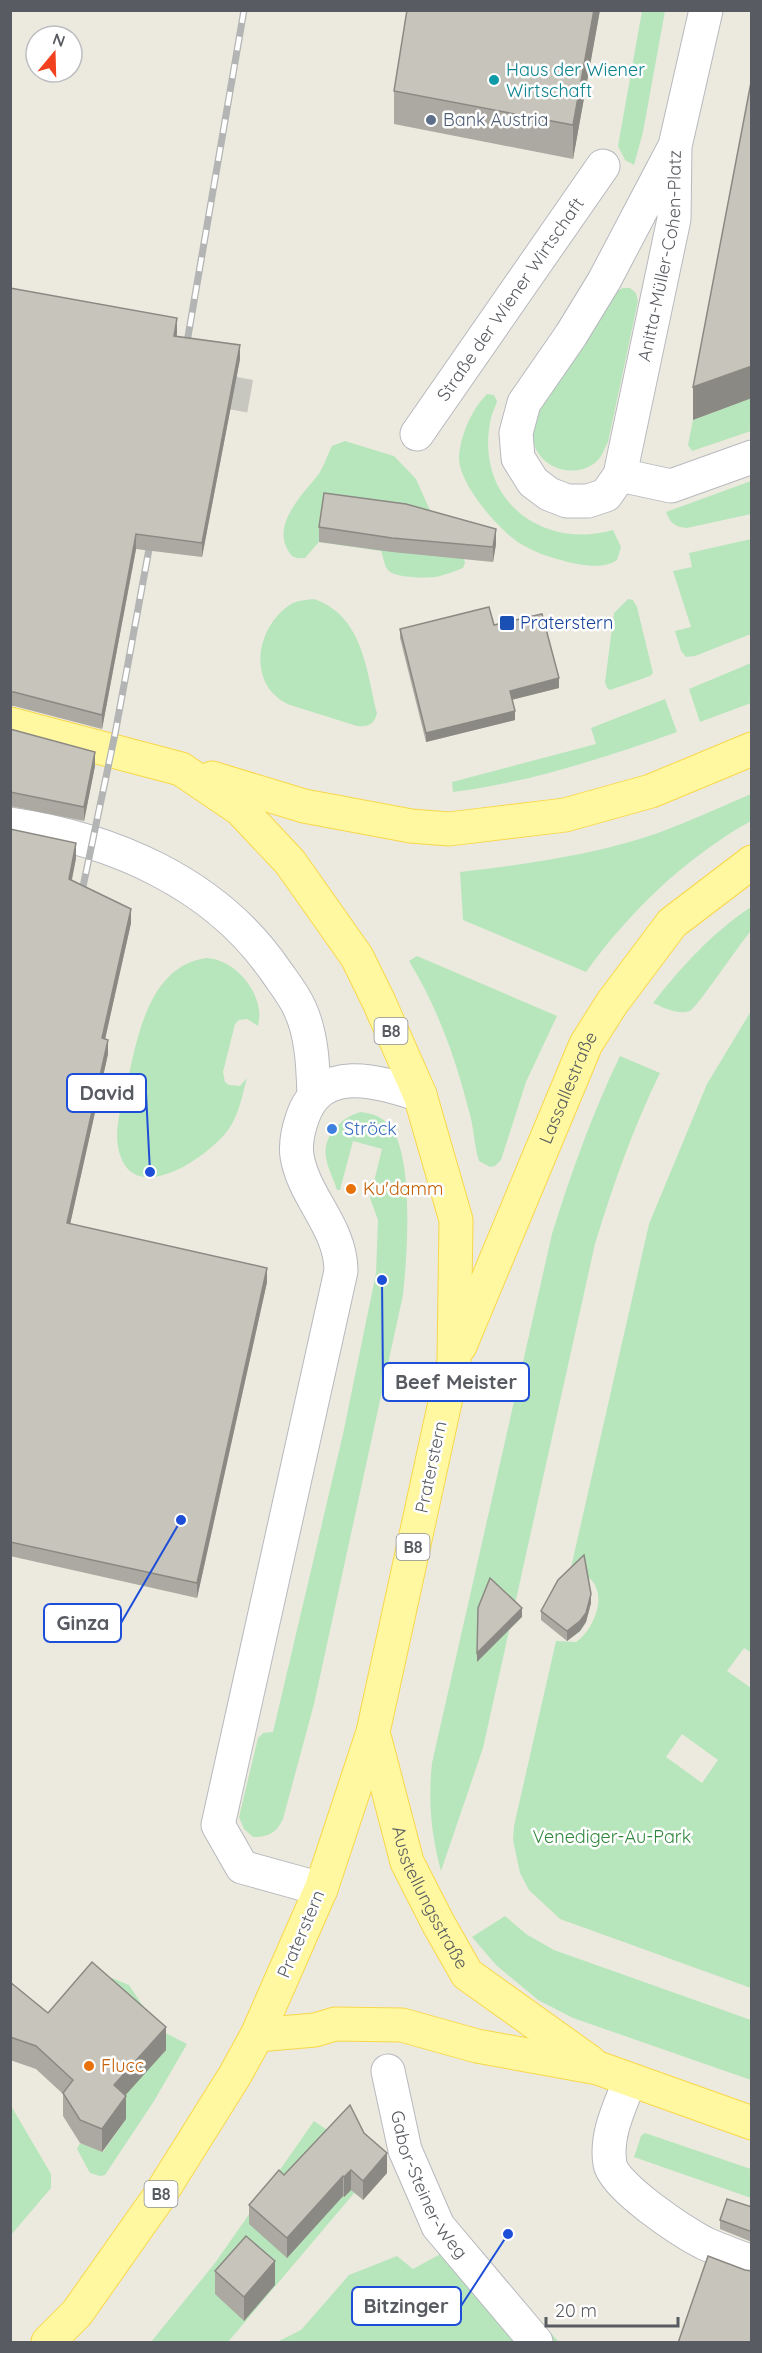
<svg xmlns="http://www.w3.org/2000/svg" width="762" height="2353" font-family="Quicksand,sans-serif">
	<rect width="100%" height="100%" fill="#eceade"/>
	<g fill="#b8e6bc" fill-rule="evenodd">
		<path d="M642 11H665L643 132 634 165 625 160 618 146Z"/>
		<path d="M623 288H630L636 293 638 301 608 442C605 447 603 454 599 459 580 480 542 471 534 444 531 433 535 422 537 411L617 291Z"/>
		<path d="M487 394 494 395 497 401C495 408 491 415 490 423 476 500 542 550 613 530L621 547 617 560C606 568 590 566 577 564 558 560 537 554 521 544 499 531 457 482 459 456 461 434 472 409 487 394Z"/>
		<path d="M751 398V431L692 451 688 445 693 420Z"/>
		<path d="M345 441 394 456 416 479 437 526 464 559 465 563 463 568C455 571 448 574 440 576 430 579 393 578 388 570 384 565 383 556 381 551L319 542 305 558C298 559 292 558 289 552 271 525 302 495 318 475 324 467 327 455 332 446Z"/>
		<path d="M751 481V514L687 528C675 527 670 523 666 512Z"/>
		<path d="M751 539V634L695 656 686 657 681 651 675 631 691 627 673 571 692 567 689 553Z"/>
		<path d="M314 599C363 616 366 669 377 713 374 725 368 727 357 726L290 705C246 686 255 627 291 604 298 600 306 600 314 599Z"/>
		<path d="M628 599 633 600 637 607 653 673 650 676 610 690 607 688 605 682 614 613Z"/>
		<path d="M751 663V703L700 722 689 689Z"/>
		<path d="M665 699 677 732C604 758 531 782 453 792L452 782 596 744 591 728Z"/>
		<path d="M751 794V821C685 858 630 911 586 972L463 920 460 872C527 864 594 855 658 833 690 821 720 807 751 794Z"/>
		<path d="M751 907V931C740 943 697 1008 690 1011 678 1015 664 1008 653 1003 681 967 713 932 751 907Z"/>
		<path d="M417 956 557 1016 526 1082 501 1160 495 1166 490 1167 479 1161C474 1145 474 1128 469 1111 456 1060 437 1006 409 961Z"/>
		<path d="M207 958C237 960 266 996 258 1026L247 1019 239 1020 235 1024 223 1072 225 1082 229 1085 240 1086 247 1078C242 1096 239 1115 228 1130 212 1153 142 1204 122 1160 111 1137 121 1107 127 1084 137 1038 149 965 207 958Z"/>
		<path d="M751 1011 752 1653 744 1648 727 1671 751 1688V1988L560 1919 529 1890 520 1873 513 1840 514 1826 556 1641 576 1642C594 1630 611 1590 585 1575 581 1573 575 1573 570 1572L649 1224 707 1084ZM682 1734 718 1760 702 1783 666 1757Z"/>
		<path d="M620 1056 660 1073C633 1128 613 1185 595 1244L483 1748 441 1871C431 1834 428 1801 432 1763L552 1234C571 1173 592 1114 620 1056Z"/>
		<path d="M360 1112C371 1113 381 1116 389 1125 415 1154 407 1257 403 1295L314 1704 283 1819C276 1833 269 1837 253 1837L244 1829 239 1817 258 1738 263 1733 273 1732 343 1434 376 1273 378 1220 370 1198 382 1149 353 1141 340 1190H337C334 1180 328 1169 326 1158 322 1136 341 1118 360 1112Z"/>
		<path d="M505 1916 526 1934 554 1950 751 2020V2080L573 2018 538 2000 496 1965 472 1937Z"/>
		<path d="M96 1976 112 1978 129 1985 158 2029 187 2044 154 2101 105 2175 100 2176 90 2173 77 2149 80 2143 103 2152 126 2119Z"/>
		<path d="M10 2104 51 2174V2188L11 2235Z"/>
		<path d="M314 2121 378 2165 228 2342H151L215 2263Z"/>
		<path d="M645 2133 751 2169V2198L634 2157 641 2136Z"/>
		<path d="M466 2240 559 2342H277L301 2330 349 2275 397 2256 413 2269Z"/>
	</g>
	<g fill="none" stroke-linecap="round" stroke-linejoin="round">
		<path stroke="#c7c6bf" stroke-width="33" stroke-dasharray="33 16" stroke-linecap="butt" d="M187 409 230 415 239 365 194 359"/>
		<g stroke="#b7b9bf" stroke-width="35">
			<g id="minor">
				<path id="s1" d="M675 146 604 281 571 335 524 403 516 433 518 458 533 482 549 494 567 501H588L606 495 620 475 674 219 675 146 706 10"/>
				<path id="s2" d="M417 434 603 166"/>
				<path d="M620 475 671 486 752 457"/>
				<path d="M10 824C113 839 215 883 275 970 284 983 294 995 300 1009 312 1035 313 1066 314 1095"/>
				<path d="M321 1889 242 1867 218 1825 341 1271C341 1227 304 1198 297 1156 295 1143 298 1131 302 1119 320 1063 378 1081 420 1095"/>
				<path id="s3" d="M388 2071 405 2150 438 2226 536 2342"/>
				<path d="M630 2080C620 2106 605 2135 610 2164 614 2187 683 2232 704 2243 719 2250 736 2256 752 2262"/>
			</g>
		</g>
		<g stroke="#f9d74a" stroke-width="35">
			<g id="major">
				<path d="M10 724 181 769 240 809 290 862 357 957 379 1002 420 1095 456 1220 454 1361 373 1732 321 1889 257 2035 235 2075 158 2198 77 2313 48 2342"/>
				<path d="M212 778 304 806 411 826 449 829 565 815 651 791 752 749"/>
				<path id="s4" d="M460 1346 586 1044 612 1003 672 923 752 862"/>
				<path id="s5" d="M373 1732 407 1862 438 1923 467 1974 590 2062"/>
				<path d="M257 2035 315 2030 335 2024 402 2025 477 2046 598 2068 752 2123"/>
			</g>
		</g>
		<use href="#minor" stroke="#fff" stroke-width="33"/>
		<use href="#major" stroke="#fff8a0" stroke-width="33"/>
		<g stroke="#b3b4b4" stroke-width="7">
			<g id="rail">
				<path d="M185 354 244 10"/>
				<path d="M80 901 115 734 152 533"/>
			</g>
		</g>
		<use href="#rail" stroke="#fff" stroke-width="4.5" stroke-dasharray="14" stroke-linecap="butt"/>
	</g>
	<g fill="#aba9a1">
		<path d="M600 10 573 159 394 124V91Z"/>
		<path d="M10 288 177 332V336L240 359 202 557 136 549 102 729 14 706H10Z"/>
		<path d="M319 527 496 544 493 562 392 552 319 542Z"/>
		<path d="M494 625 559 688 512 700 515 720 426 742 400 638V629Z"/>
		<path d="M10 729 95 766 84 821 10 806Z"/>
		<path d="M10 829 76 858 72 880 131 923 105 1039 108 1054 70 1224 267 1282 197 1598 10 1556Z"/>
		<path d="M591 1603 586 1622 580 1631 567 1641 541 1620V1611Z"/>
		<path d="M10 1982 48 2013 166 2050 125 2095 126 2119 102 2152 80 2143 63 2116V2094L36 2069 10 2060Z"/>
		<path d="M364 2133 387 2173 363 2200 351 2190 344 2197 343 2196 287 2258 249 2224V2205L284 2175Z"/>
		<path d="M752 2207V2242L720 2229V2220Z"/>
		<path d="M215 2271 275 2285 244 2321 215 2294Z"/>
	</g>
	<g fill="#8b8983">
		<path d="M594 10H600L573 159V125Z"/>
		<path d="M177 318V332L174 350V336Z"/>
		<path d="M240 345V359L202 557V543Z"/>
		<path d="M752 366V398L693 420V387Z"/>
		<path d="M496 529V544L493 562V547Z"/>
		<path d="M136 534V549L102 729V715Z"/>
		<path d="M559 678V688L510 700V691Z"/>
		<path d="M515 711V720L426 742V733Z"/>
		<path d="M95 752V766L84 821V807Z"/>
		<path d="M76 843V858L69 893V879Z"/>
		<path d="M131 909V923L102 1053V1038Z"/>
		<path d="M108 1040V1054L67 1238V1223Z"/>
		<path d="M267 1268V1282L197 1598V1583Z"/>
		<path d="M591 1594V1603L586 1622 580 1631 567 1641V1631Z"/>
		<path d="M522 1608V1617L477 1662V1653Z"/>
		<path d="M166 2027V2050L114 2108V2085Z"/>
		<path d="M126 2096V2119L102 2152V2129Z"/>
		<path d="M387 2153V2173L363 2200V2181Z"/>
		<path d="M351 2170V2190L344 2197V2177Z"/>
		<path d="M343 2176V2196L287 2258V2238Z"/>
		<path d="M275 2261V2285L244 2321V2297Z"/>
	</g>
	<g fill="#c7c4bb" stroke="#8b8983" stroke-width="1.5">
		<path d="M407 10H594L573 125 394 91Z"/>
		<path d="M752 77V366L693 387Z"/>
		<path d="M10 288 177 318 174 336 240 345 202 543 136 534 102 715 14 692H10Z"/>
		<path d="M324 493 406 504 496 529 493 547 392 538 319 527Z"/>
		<path d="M489 607 494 625 542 614 559 678 510 691 515 711 426 733 400 629Z"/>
		<path d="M10 729 95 752 84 807 10 792Z"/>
		<path d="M10 829 76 843 69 879 131 909 102 1038 108 1040 67 1223 267 1268 197 1583 10 1542Z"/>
		<path d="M584 1555 591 1594 586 1613 580 1621 567 1631 541 1611 558 1580Z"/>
		<path d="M490 1578 522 1608 477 1653 478 1608Z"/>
		<path d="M92 1962 166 2027 114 2085 126 2096 102 2129 80 2120 63 2093 73 2080 36 2046 10 2037V1982L48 2013Z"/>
		<path d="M350 2105 364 2133 387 2153 363 2181 351 2170 344 2177 343 2176 287 2238 249 2205 279 2170 284 2175Z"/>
		<path d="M727 2199 752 2207V2232L720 2220Z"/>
		<path d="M246 2236 275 2261 244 2297 215 2271Z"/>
		<path d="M708 2256 745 2270 752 2271V2343H678Z"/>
	</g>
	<circle fill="#0f9aa8" stroke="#fff" stroke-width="2" cx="494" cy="80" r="6"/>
	<circle fill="#5c6f8a" stroke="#fff" stroke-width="2" cx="431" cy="120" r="6"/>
	<rect fill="#1a4fb4" stroke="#fff" stroke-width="2" x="499" y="615" width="16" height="16" rx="3"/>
	<circle fill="#3f7fe0" stroke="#fff" stroke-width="2" cx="332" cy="1129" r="6"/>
	<g fill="#e8710a" stroke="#fff" stroke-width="2">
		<circle cx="351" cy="1189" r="6"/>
		<circle cx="89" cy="2066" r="6"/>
	</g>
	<g text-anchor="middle" stroke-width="5" stroke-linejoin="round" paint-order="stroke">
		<g fill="#fff" stroke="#8a8c90" stroke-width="1.5">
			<rect x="374.5" y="1018" width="33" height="26" rx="4.5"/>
			<rect x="396.5" y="1534" width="33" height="26" rx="4.5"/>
			<rect x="144.5" y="2181" width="33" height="26" rx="4.5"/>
		</g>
		<g font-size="16" font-weight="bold" fill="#585b61">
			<text x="391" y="1037">B8</text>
			<text x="413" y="1553">B8</text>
			<text x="161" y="2200">B8</text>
		</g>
		<g font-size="18" fill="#0d838f" stroke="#fff" text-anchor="start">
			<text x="506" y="76">Haus der Wiener<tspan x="506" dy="21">Wirtschaft</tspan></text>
		</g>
		<g font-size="18" fill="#4e5e75" stroke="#fff" text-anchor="start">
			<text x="443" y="126">Bank Austria</text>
		</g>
		<g font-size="18" fill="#585b61" stroke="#fff">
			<text dy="6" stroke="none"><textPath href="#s1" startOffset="710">Anitta-Müller-Cohen-Platz</textPath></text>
			<text dy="6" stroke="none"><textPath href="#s2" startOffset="164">Straße der Wiener Wirtschaft</textPath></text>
			<text dy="6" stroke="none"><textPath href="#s4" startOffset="280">Lassallestraße</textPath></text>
			<text transform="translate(431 1467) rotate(-78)" y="6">Praterstern</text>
			<text dy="6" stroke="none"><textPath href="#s5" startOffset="176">Ausstellungsstraße</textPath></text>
			<text transform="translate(301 1934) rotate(-67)" y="6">Praterstern</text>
			<text dy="6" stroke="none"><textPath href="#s3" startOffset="122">Gabor-Steiner-Weg</textPath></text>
		</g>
		<g font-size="18" fill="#164399" stroke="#fff" text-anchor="start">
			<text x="520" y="629">Praterstern</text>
		</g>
		<g font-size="18" fill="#366cbe" stroke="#fff" text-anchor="start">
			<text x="344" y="1135">Ströck</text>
		</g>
		<g font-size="18" fill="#c56008" stroke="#fff" text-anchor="start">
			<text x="363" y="1195">Ku'damm</text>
			<text x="101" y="2072">Flucc</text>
		</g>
		<g font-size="18" fill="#30873c" stroke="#fff">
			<text x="612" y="1843">Venediger-Au-Park</text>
		</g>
	</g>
	<path fill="none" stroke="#1d4ed8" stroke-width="2" d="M150 1172L146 1093M382 1280L383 1382M181 1520L121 1623M508 2234L461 2306"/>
	<g fill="#1d4ed8" stroke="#fff" stroke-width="2">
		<circle cx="150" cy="1172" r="6"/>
		<circle cx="382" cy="1280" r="6"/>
		<circle cx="181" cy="1520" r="6"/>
		<circle cx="508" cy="2234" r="6"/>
	</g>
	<g fill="#fff" stroke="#1d4ed8" stroke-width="2">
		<rect x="67" y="1074" width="79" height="38" rx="6"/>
		<rect x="383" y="1363" width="146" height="38" rx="6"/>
		<rect x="44" y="1604" width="77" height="38" rx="6"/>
		<rect x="352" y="2287" width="109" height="38" rx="6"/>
	</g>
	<g font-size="20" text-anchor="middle" font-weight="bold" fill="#585b61">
		<text x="107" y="1100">David</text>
		<text x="456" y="1389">Beef Meister</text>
		<text x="83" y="1630">Ginza</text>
		<text x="406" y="2313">Bitzinger</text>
	</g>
	<rect width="762" height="2353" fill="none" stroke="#585b61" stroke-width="24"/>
	<g transform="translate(54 54) rotate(19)"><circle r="28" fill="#ffffff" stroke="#bcbdc0" stroke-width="1.5"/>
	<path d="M0-4.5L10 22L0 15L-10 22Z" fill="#f2411e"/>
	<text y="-9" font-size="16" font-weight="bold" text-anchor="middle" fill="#585b61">N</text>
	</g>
	<path d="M546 2317v9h132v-9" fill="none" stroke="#585b61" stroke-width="3"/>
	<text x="555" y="2317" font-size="18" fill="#585b61" stroke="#ffffff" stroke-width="4.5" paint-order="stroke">20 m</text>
</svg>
